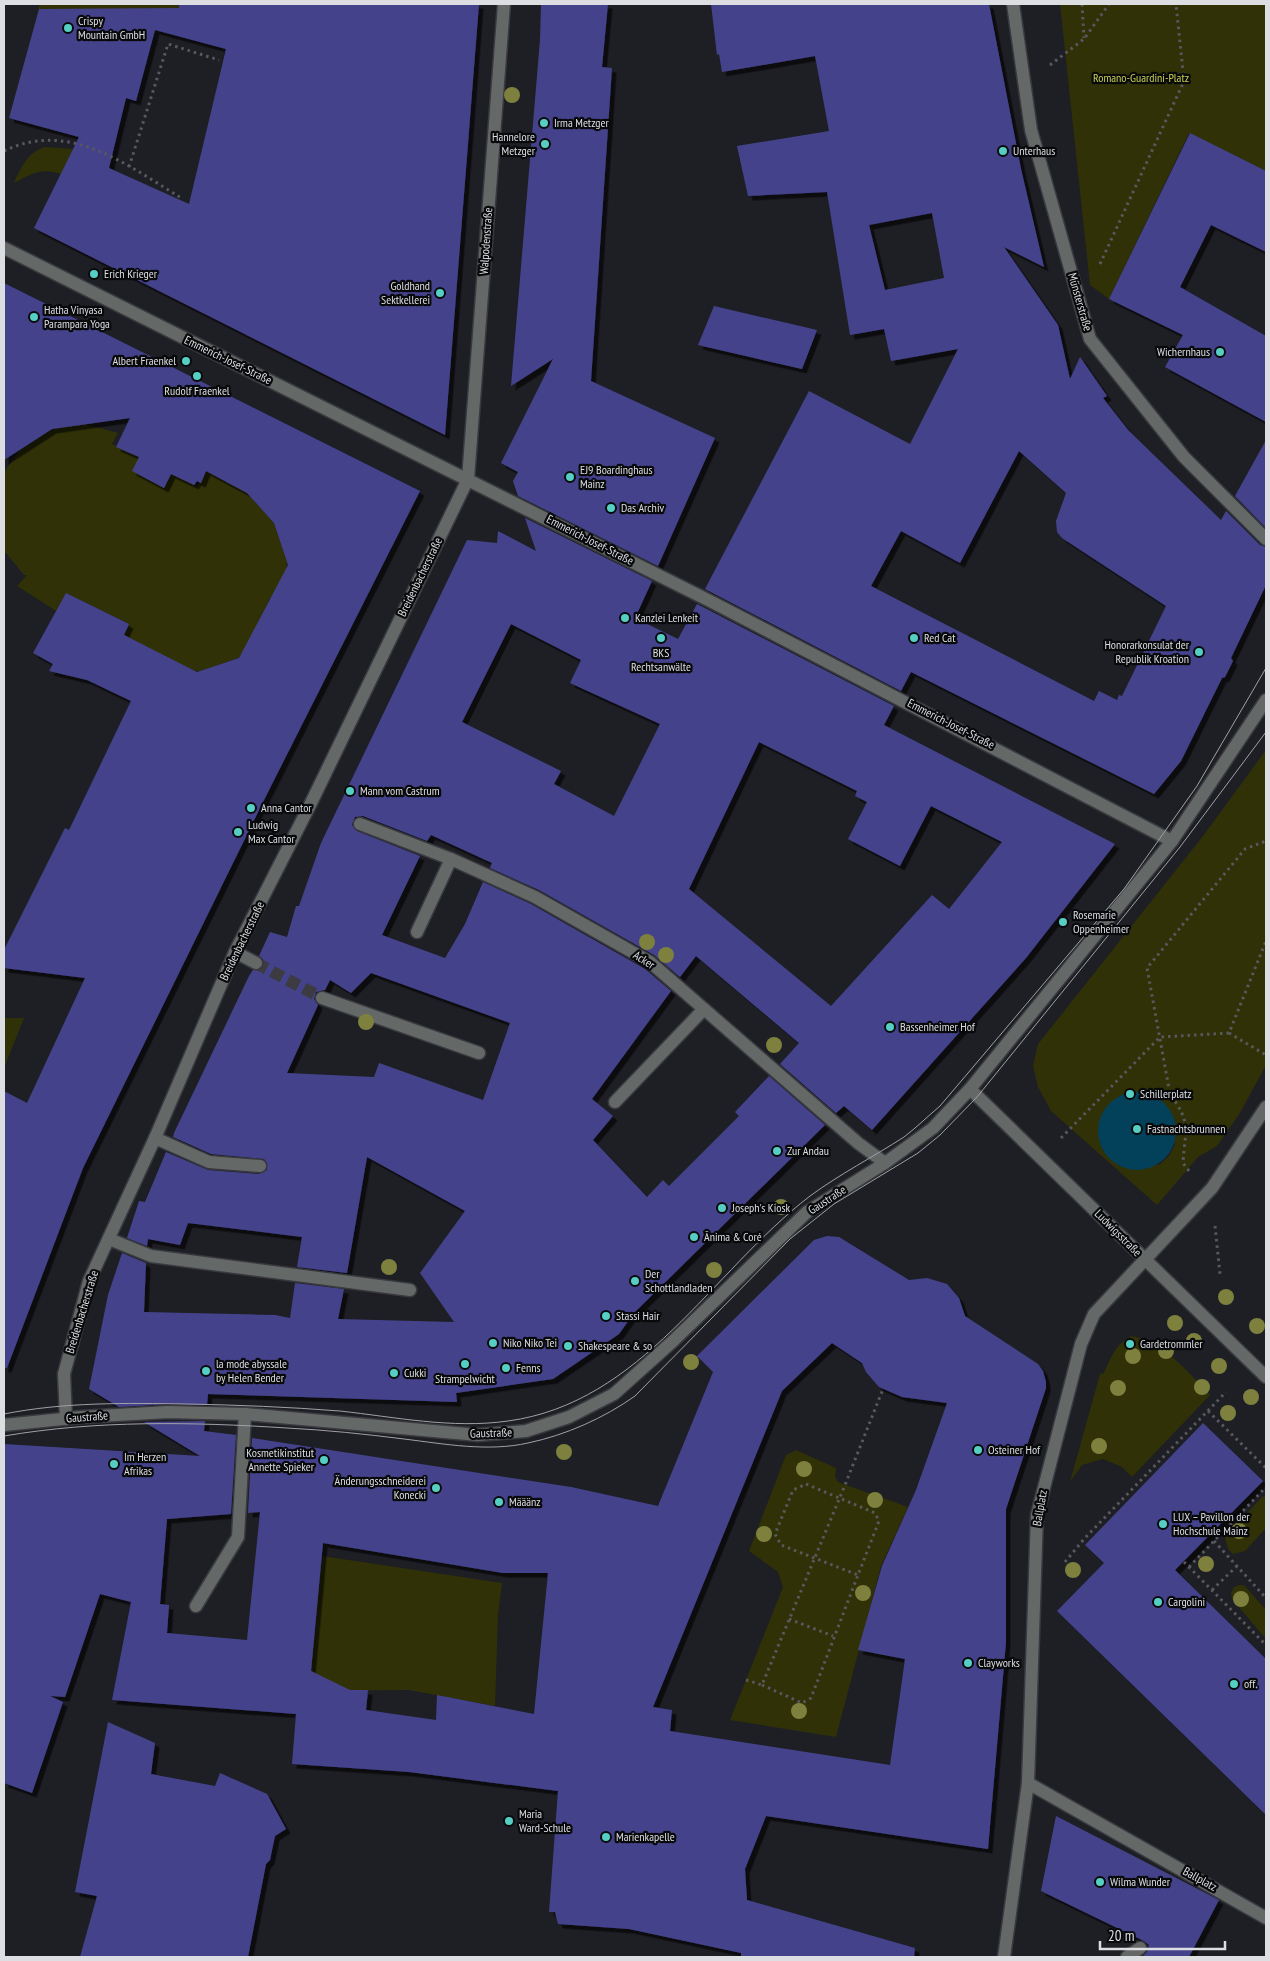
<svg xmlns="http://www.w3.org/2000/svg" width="1270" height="1961" font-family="'PT Sans Narrow',sans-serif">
	<defs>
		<filter id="shadow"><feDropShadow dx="4.5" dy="4.5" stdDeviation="0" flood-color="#0009"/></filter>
	</defs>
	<rect width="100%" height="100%" fill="#1e1e25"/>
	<g fill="#303106" fill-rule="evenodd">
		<path d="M40 4H179V13L120 9H38Z"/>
		<path d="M1060 4H1266V171L1189 133 1109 299 1090 285Z"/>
		<path d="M45 147 73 149 61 174C42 167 31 174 14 183 21 167 28 152 45 147Z"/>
		<path d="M85 424 118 433 112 444 139 457 158 484 166 485 171 474 197 486 206 471 247 493 274 523 287 562 283 604 270 598 257 624 268 631 238 658 200 671 159 667 124 635 129 624 66 593 56 611 17 586 27 575H24L6 553H4V472L20 450 52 429Z"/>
		<path d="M1266 750V1065L1240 1113 1217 1146 1198 1157 1157 1205 1051 1111 1038 1087 1033 1066 1038 1044 1203 836ZM1133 1092 1146 1093 1175 1144 1169 1156 1159 1165 1103 1151C1092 1123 1104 1100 1133 1092Z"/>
		<path d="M4 1018H24L4 1068Z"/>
		<path d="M1132 1336C1165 1343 1188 1372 1210 1395L1132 1477 1122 1467 1103 1459 1082 1465 1070 1482 1100 1374 1104 1373C1111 1357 1116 1343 1132 1336Z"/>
		<path d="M796 1450 836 1468 835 1477 838 1482 908 1507 881 1566 836 1737 730 1720 783 1587 778 1572 749 1551 786 1455Z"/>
		<path d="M1266 1496V1528L1245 1551 1233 1554 1228 1549 1225 1537 1262 1497Z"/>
		<path d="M322 1556 502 1583 498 1615 495 1706 409 1690 306 1691 315 1632Z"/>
		<path d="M1239 1585H1244L1266 1610V1639L1232 1599 1231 1593 1234 1587Z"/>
	</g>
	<circle fill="#03415a" cx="1137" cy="1131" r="39"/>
	<g fill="#44438c" fill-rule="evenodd" filter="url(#shadow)">
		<path d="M179 4H479L445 435 34 228 79 137 9 118 39 9 179 8ZM155 30 226 49 189 204 109 168 126 98 136 101Z"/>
		<path d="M541 4H608L602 67 612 68 591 381 715 438 658 566 518 496 513 481 518 472 501 463 553 359 511 386 540 40Z"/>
		<path d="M711 4H989L1021 169 1044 267 1004 247 1058 325 1070 379 1080 357 1107 396 1103 398 1128 430 1221 520 1226 511 1260 545 1266 547V585L1231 658 1233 661 1225 677 1222 678 1181 761 1154 794 911 672 901 691 705 589 809 391 910 444 958 349 891 361 884 329 850 335 827 192 748 196 737 146 829 131 815 56 722 72 719 54 717 55ZM932 213 944 278 885 290 869 225ZM1019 451 1066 493 1056 521 1057 532 1062 538 1166 606 1122 696 1119 695 1117 700 1099 691 1094 701 871 586 901 531 960 563Z"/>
		<path d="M1190 133 1266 171V252L1211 225 1180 287 1266 336V422L1165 367 1183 335 1109 299Z"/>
		<path d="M4 283 420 491 266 796 83 1168 7 1368H4V1091L27 1103 85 978 4 968V950L65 828 69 830 131 701 87 680 49 671 53 664 33 653 66 593 129 624 124 635 197 672 239 658 288 565 274 523 247 493 206 471 201 483 197 481 194 485 171 474 164 488 132 471 139 457 116 447 130 418 52 429 4 460Z"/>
		<path d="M714 306 817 330 802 369 698 345Z"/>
		<path d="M1266 440V528L1235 496Z"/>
		<path d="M525 518 652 581 635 618 678 639 697 604 894 706 884 725 1115 844 1026 958 872 1130 844 1106 836 1113 780 1064 799 1043 696 956 680 977 654 955 539 890 490 868 492 863 431 835 427 841 363 816 355 817 352 825 357 831 420 856 382 935 445 958 465 924 483 882 531 904 645 969 671 991 592 1099 613 1116 593 1140 647 1197 663 1180 669 1186 739 1116 735 1112 769 1076 825 1125 634 1313 619 1334 553 1379 456 1393 457 1402 208 1394 207 1405 168 1404 119 1407 89 1389 108 1295 122 1253 146 1263 144 1312 275 1315 290 1318 295 1283 344 1289 338 1319 454 1322 420 1273 465 1211 367 1157 347 1273 297 1267 302 1237 188 1223 180 1245 148 1239 147 1246 127 1238 139 1201 145 1202 166 1152 208 1170 259 1174 267 1170V1163L264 1159 211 1154 173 1137 174 1133 249 976 253 970H260L263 966V959L259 956 270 932 287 937 296 906H299L321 843 467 540 497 543 498 531 536 551ZM511 624 581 660 570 683 660 724 614 816 554 784 561 771 462 722ZM759 742 857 791 855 796 867 802 848 839 900 866 931 806 1002 842 949 909 932 895 831 1006 689 889ZM371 973 510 1023 483 1100 379 1063 374 1077 287 1073 318 1005 314 999 316 992 325 990 330 980 351 993Z"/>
		<path d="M827 1236 839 1237 909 1280 927 1278 947 1284 959 1298 965 1316 1038 1364 1043 1371 1046 1382V1388L1006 1509V1642L988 1849 766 1816 745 1869 747 1900 915 1948 914 1957H741V1953L629 1929 558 1924 555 1912H549L558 1791 409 1772 292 1764 296 1714 112 1700 131 1602 100 1594 65 1697 50 1696 63 1702 32 1793 4 1783V1444L200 1456 144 1422 205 1421 204 1431 236 1435 231 1514 167 1519 160 1604 169 1605 167 1633 247 1640 260 1512 248 1513 252 1438 571 1487 658 1506 713 1372 697 1356 814 1240ZM832 1343 862 1363 866 1372 879 1387 902 1397 947 1403 916 1490 882 1566 858 1650 905 1659 890 1765 670 1731 672 1710 653 1707 782 1391ZM323 1543 503 1573H548L534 1714 437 1695 436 1720 366 1710 368 1690H350L311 1671Z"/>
		<path d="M1203 1423 1263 1481 1175 1570 1266 1659V1815L1057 1611 1104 1563 1085 1545Z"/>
		<path d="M108 1722 155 1743 151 1774 215 1786 220 1773 267 1794 286 1829 275 1836 270 1860 266 1864 248 1957H80L97 1896 75 1892Z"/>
		<path d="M1056 1816 1219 1900 1189 1957H1142L1147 1952 1149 1945 1144 1941 1041 1891Z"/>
	</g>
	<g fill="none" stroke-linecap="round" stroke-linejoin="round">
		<path stroke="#3b3b41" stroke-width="12" stroke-dasharray="12 6" stroke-linecap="butt" d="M256 963 322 998"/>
		<g stroke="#39393f" stroke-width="15">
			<g id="minor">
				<path d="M1013 4 1031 130 1090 339 1184 457 1266 539"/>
				<path d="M4 248 710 601 1172 841"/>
				<path d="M360 824 451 859 535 897 650 962 858 1143 885 1163"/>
				<path d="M417 932 451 859"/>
				<path d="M235 952 256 963"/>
				<path d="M322 998 479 1053"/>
				<path d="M970 1089 1266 1377"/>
				<path d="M615 1102 704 1009"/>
				<path d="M155 1138 209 1162 260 1166"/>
				<path d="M109 1239 151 1256 410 1290"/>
				<path d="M66 1419 64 1374 89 1281 155 1138 235 952 311 803 468 479 504 4"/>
				<path d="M4 1425 82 1417 168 1412 245 1414 478 1435 526 1431 569 1417 614 1394 672 1342 807 1212 885 1163 933 1128 970 1089 1172 841 1266 700"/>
				<path d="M196 1606 238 1537 245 1414"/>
				<path d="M1028 1783 1266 1918"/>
				<path d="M1004 1957 1028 1783 1037 1515 1081 1344 1094 1314 1212 1188 1266 1107"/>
				<path d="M1127 1957 1140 1948"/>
			</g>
		</g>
		<g stroke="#58585e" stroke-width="3" stroke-dasharray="2.5 4" stroke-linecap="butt">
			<path d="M1082 4 1084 38"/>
			<path d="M1050 65 1084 39 1109 4"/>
			<path d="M4 151C70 119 128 166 183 199"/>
			<path d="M129 167 168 44 219 60"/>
			<path d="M1100 264 1184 81 1176 4"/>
			<path d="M1229 1033 1266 1055"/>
			<path d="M1061 1138 1160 1037 1229 1033 1266 941"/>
			<path d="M1189 1171 1183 1163C1185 1129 1192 1124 1170 1094L1147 968 1245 849 1266 841"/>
			<path d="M1215 1226 1220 1274"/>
			<path d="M1208 1411 1266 1468"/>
			<path d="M806 1484 875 1513 879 1521 858 1575 781 1545 775 1534 793 1490Z"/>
			<path d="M1214 1541 1266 1598"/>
			<path d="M1065 1562 1084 1539 1226 1392"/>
			<path d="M1184 1562 1266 1645"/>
			<path d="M1189 1567 1266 1487"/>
			<path d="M1212 1590 1237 1566"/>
			<path d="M789 1619 833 1636"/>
			<path d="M746 1680 762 1685 845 1485 883 1389"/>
			<path d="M762 1685 802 1703 811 1698 858 1575"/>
		</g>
		<use href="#minor" stroke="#646867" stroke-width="12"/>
		<g stroke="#a0a1a6" stroke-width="1">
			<path d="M4 1414C64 1402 126 1403 187 1404 238 1405 289 1407 340 1411 395 1417 452 1429 508 1421 642 1403 711 1272 810 1196 840 1174 873 1157 904 1137 916 1128 928 1116 940 1106L1124 889 1197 786 1266 668"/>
			<path d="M4 1436C98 1420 192 1422 287 1428 326 1430 365 1434 404 1439 445 1444 488 1452 528 1443 566 1435 604 1418 635 1396L790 1239 834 1204 918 1153 940 1135 977 1097 1180 847 1266 732"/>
		</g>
	</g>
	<g fill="#7e803e">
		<circle cx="512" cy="95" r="8"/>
		<circle cx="647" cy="942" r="8"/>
		<circle cx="666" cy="955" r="8"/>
		<circle cx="366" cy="1022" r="8"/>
		<circle cx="774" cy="1045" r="8"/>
		<circle cx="781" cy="1207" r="8"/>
		<circle cx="389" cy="1267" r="8"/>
		<circle cx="714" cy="1270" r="8"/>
		<circle cx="1226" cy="1297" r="8"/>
		<circle cx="1175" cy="1323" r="8"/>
		<circle cx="1257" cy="1326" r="8"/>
		<circle cx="1194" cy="1341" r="8"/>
		<circle cx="1166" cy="1351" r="8"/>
		<circle cx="1133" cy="1356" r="8"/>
		<circle cx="691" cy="1362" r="8"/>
		<circle cx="1219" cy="1366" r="8"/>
		<circle cx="1202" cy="1387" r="8"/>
		<circle cx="1118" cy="1388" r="8"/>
		<circle cx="1251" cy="1397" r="8"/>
		<circle cx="1228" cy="1413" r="8"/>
		<circle cx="1099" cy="1446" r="8"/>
		<circle cx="564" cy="1452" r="8"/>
		<circle cx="804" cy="1469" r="8"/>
		<circle cx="875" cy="1500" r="8"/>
		<circle cx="1239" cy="1531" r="8"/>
		<circle cx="764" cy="1534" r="8"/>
		<circle cx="1206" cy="1564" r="8"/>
		<circle cx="1073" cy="1570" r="8"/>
		<circle cx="863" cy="1593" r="8"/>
		<circle cx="1241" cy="1599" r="8"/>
		<circle cx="799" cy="1711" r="8"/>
	</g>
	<g fill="#56cec3" stroke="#08090b" stroke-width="2">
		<circle cx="68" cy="28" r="5"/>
		<circle cx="544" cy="123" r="5"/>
		<circle cx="545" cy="144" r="5"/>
		<circle cx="1003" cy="151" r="5"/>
		<circle cx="94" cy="274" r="5"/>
		<circle cx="440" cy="293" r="5"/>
		<circle cx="34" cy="317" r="5"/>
		<circle cx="1220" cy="352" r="5"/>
		<circle cx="186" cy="361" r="5"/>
		<circle cx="197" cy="376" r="5"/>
		<circle cx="570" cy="477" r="5"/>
		<circle cx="611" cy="508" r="5"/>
		<circle cx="625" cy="618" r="5"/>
		<circle cx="661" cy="638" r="5"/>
		<circle cx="914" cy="638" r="5"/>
		<circle cx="1199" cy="652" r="5"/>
		<circle cx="350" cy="791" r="5"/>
		<circle cx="251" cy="808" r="5"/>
		<circle cx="238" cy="832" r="5"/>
		<circle cx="1063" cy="922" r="5"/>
		<circle cx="890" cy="1027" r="5"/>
		<circle cx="1130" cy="1094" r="5"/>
		<circle cx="1137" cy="1129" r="5"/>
		<circle cx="777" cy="1151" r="5"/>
		<circle cx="722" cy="1208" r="5"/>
		<circle cx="694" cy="1237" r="5"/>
		<circle cx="635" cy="1281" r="5"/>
		<circle cx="606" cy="1316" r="5"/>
		<circle cx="493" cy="1343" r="5"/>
		<circle cx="1130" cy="1344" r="5"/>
		<circle cx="568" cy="1346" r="5"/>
		<circle cx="465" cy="1364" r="5"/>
		<circle cx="506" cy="1368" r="5"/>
		<circle cx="206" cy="1371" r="5"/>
		<circle cx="394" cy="1373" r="5"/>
		<circle cx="978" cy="1450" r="5"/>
		<circle cx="324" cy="1460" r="5"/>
		<circle cx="114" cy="1464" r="5"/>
		<circle cx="436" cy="1488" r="5"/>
		<circle cx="499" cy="1502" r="5"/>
		<circle cx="1163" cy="1524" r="5"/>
		<circle cx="1158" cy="1602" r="5"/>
		<circle cx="968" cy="1663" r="5"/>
		<circle cx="1234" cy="1684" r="5"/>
		<circle cx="509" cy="1821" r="5"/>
		<circle cx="606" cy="1837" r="5"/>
		<circle cx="1100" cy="1882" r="5"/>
	</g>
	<g text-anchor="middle" stroke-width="4.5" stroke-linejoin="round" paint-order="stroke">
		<g font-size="12" fill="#dddee2" stroke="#08090b" text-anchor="start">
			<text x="78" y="25">Crispy<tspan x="78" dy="14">Mountain GmbH</tspan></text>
			<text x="554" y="127">Irma Metzger</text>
			<text x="535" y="141" text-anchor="end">Hannelore<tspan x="535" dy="14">Metzger</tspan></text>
			<text x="1013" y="155">Unterhaus</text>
			<text x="104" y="278">Erich Krieger</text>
			<text x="430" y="290" text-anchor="end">Goldhand<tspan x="430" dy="14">Sektkellerei</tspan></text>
			<text x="44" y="314">Hatha Vinyasa<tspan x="44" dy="14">Parampara Yoga</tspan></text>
			<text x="1210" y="356" text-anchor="end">Wichernhaus</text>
			<text x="176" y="365" text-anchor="end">Albert Fraenkel</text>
			<text x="197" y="395" text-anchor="middle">Rudolf Fraenkel</text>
			<text x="580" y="474">EJ9 Boardinghaus<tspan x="580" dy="14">Mainz</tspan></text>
			<text x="621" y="512">Das Archiv</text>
			<text x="635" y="622">Kanzlei Lenkeit</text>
			<text x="924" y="642">Red Cat</text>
			<text x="1189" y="649" text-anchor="end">Honorarkonsulat der<tspan x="1189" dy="14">Republik Kroation</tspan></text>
			<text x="661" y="657" text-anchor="middle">BKS<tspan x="661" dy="14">Rechtsanwälte</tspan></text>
			<text x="360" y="795">Mann vom Castrum</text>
			<text x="261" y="812">Anna Cantor</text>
			<text x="248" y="829">Ludwig<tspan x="248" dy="14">Max Cantor</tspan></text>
			<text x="1073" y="919">Rosemarie<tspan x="1073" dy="14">Oppenheimer</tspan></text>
			<text x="900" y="1031">Bassenheimer Hof</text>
			<text x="1140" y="1098">Schillerplatz</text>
			<text x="1147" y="1133">Fastnachtsbrunnen</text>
			<text x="787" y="1155">Zur Andau</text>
			<text x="732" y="1212">Joseph's Kiosk</text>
			<text x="704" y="1241">Ânima &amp; Coré</text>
			<text x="645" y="1278">Der<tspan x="645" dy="14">Schottlandladen</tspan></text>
			<text x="616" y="1320">Stassi Hair</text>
			<text x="503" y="1347">Niko Niko Tei</text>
			<text x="1140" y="1348">Gardetrommler</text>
			<text x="578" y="1350">Shakespeare &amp; so</text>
			<text x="216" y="1368">la mode abyssale<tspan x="216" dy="14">by Helen Bender</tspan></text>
			<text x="516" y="1372">Fenns</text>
			<text x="404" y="1377">Cukki</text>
			<text x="465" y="1383" text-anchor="middle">Strampelwicht</text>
			<text x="988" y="1454">Osteiner Hof</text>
			<text x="314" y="1457" text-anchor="end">Kosmetikinstitut<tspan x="314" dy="14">Annette Spieker</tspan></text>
			<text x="124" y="1461">Im Herzen<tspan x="124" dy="14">Afrikas</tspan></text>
			<text x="426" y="1485" text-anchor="end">Änderungsschneiderei<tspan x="426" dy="14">Konecki</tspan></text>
			<text x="509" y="1506">Määänz</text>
			<text x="1173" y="1521">LUX – Pavillon der<tspan x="1173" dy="14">Hochschule Mainz</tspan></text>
			<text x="1168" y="1606">Cargolini</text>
			<text x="978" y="1667">Clayworks</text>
			<text x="1244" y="1688">off.</text>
			<text x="519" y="1818">Maria<tspan x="519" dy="14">Ward-Schule</tspan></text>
			<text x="616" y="1841">Marienkapelle</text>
			<text x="1110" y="1886">Wilma Wunder</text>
		</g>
		<g font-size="12" fill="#ccd152" stroke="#08090b">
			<text x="1141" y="82">Romano-Guardini-Platz</text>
		</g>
		<g font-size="12" fill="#dddee2" stroke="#08090b">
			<text transform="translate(486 241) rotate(-86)" y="4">Walpodenstraße</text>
			<text transform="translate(1080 302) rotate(74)" y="4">Münsterstraße</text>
			<text transform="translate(228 360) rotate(26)" y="4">Emmerich-Josef-Straße</text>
			<text transform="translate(590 540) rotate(27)" y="4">Emmerich-Josef-Straße</text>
			<text transform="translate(420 577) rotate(-64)" y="4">Breidenbacherstraße</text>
			<text transform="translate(951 724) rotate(27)" y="4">Emmerich-Josef-Straße</text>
			<text transform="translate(242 941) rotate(-64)" y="4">Breidenbacherstraße</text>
			<text transform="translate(644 960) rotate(33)" y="4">Acker</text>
			<text transform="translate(827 1200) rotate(-33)" y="4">Gaustraße</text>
			<text transform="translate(1118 1233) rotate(45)" y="4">Ludwigsstraße</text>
			<text transform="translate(82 1312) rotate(-73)" y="4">Breidenbacherstraße</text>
			<text transform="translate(87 1417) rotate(-4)" y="4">Gaustraße</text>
			<text transform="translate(491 1433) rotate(-2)" y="4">Gaustraße</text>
			<text transform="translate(1040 1508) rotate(-80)" y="4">Ballplatz</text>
			<text transform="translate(1200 1879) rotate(29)" y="4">Ballplatz</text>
		</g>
	</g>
	<rect width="1270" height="1961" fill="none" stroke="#dddee2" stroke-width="10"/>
	<path d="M1100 1941v8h125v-8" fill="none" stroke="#dddee2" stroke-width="2.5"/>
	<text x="1108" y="1941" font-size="15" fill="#dddee2" stroke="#08090b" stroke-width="4" paint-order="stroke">20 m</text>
</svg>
